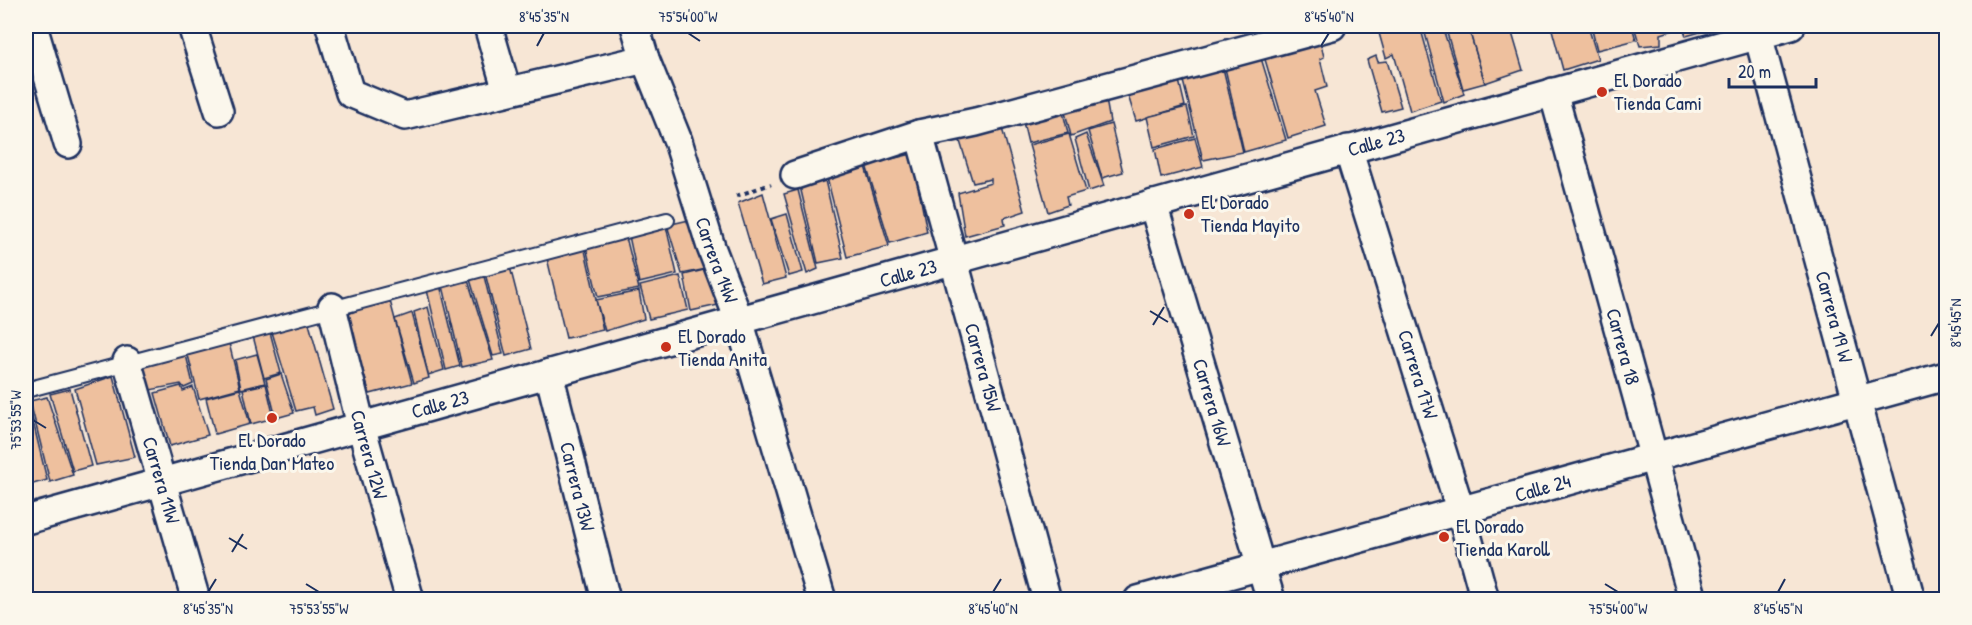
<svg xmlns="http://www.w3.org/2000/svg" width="1972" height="625" font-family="'Patrick Hand',sans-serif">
	<rect width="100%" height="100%" fill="#f7e6d5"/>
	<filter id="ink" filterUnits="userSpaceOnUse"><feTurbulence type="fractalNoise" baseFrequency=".0167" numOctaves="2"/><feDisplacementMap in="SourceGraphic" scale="12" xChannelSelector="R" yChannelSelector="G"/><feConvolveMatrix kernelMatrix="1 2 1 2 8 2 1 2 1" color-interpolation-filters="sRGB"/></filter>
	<g filter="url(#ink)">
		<g fill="#eec09e" stroke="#1b2f5e" stroke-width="1.5">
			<path d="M1377 26H1420L1441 101 1410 111 1394 54 1386 58Z"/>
			<path d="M1423 26H1442L1464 94 1444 102Z"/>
			<path d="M1445 26H1468L1485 83 1463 89Z"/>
			<path d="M1468 26H1510L1523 70 1485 83Z"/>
			<path d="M1551 26H1588L1598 59 1563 70Z"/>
			<path d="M1591 26H1632L1636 40 1597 50Z"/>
			<path d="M1634 26H1679L1680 28 1661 34V44L1640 46Z"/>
			<path d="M1683 26H1702L1704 31 1686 36Z"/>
			<path d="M1705 26H1724L1707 31Z"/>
			<path d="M1320 40 1324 57 1320 59 1327 87 1315 91 1326 126 1288 138 1264 56Z"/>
			<path d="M1376 56 1378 62 1387 61 1401 107 1382 112 1367 60Z"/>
			<path d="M1261 58 1286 140 1244 152 1225 68Z"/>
			<path d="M1223 68 1243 152 1203 160 1182 77Z"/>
			<path d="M1178 76 1185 106 1136 121 1127 92Z"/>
			<path d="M1106 99 1110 122 1071 136 1065 112Z"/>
			<path d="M1187 107 1194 136 1154 147 1147 117Z"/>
			<path d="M1063 112 1068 133 1028 143 1023 122Z"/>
			<path d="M1000 121 1025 211 1004 218 1005 225 965 236 958 193 991 183V179L973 183 959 138Z"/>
			<path d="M1111 124 1123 172 1102 178 1088 131Z"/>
			<path d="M1069 134 1086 191 1066 197 1068 205 1048 212 1029 145Z"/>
			<path d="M1086 134 1104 186 1089 191 1075 139Z"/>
			<path d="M1195 138 1203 167 1161 178 1155 149Z"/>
			<path d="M912 154 927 232 890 243 866 165Z"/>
			<path d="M864 163 889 246 847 257 826 174Z"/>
			<path d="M824 176 843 258 818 263 799 182Z"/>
			<path d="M798 190 818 269 807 274 784 194Z"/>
			<path d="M763 193 786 278 762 284 738 203Z"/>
			<path d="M787 214 803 272 789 276 771 219Z"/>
			<path d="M698 218 716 267 682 274 667 225Z"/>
			<path d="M666 226 677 274 639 283 629 236Z"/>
			<path d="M626 237 639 289 598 297 586 247Z"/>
			<path d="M584 246 603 330 566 338 547 258Z"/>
			<path d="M510 267 531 349 506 356 485 273Z"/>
			<path d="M716 267 727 303 691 311 684 275Z"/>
			<path d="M483 272 503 354 493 356 469 276Z"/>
			<path d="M680 276 688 310 649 319 640 286Z"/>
			<path d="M467 277 493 360 462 367 443 286Z"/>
			<path d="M440 285 460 366 446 370 427 290Z"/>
			<path d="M639 291 644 319 605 331 596 300Z"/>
			<path d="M389 297 412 383 370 394 346 315Z"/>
			<path d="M428 307 444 370 428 375 414 312Z"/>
			<path d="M412 313 429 378 414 383 395 319Z"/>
			<path d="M308 320 333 409 315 415 313 407 296 411 272 332Z"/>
			<path d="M270 332 281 373 264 378 253 336Z"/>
			<path d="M229 343 240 388 199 399 188 355Z"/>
			<path d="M257 354 265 383 241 389 235 360Z"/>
			<path d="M186 355 193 384 184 388 181 384 145 391 137 368Z"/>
			<path d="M281 374 294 413 276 418 266 379Z"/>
			<path d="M113 376 135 457 96 465 75 389Z"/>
			<path d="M266 384 274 418 251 424 243 389Z"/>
			<path d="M181 386 183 391 193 387 208 435 170 446 155 393Z"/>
			<path d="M70 389 91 466 73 471 50 394Z"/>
			<path d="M240 389 250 424 215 434 206 398Z"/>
			<path d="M47 397 73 475 50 482 30 401Z"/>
			<path d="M28 401 47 480 26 486V402Z"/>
		</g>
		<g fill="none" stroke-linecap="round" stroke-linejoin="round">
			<g stroke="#1b2f5e" stroke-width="18">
				<path id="lane" d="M26 390 667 220"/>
			</g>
			<g stroke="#1b2f5e" stroke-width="32">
				<g id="street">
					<path d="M33 26 68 144"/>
					<path d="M192 26 219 111"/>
					<path d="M330 26 350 93 405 116 645 59"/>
					<path d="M488 26 507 91"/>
					<path id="s1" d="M635 26 645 59 678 141 711 247 739 320 822 600"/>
					<path id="s2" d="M1758 35 1911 600"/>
					<path id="s3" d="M1553 92 1693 600"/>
					<path id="s4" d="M919 134 1047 600"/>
					<path id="s5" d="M1348 149 1460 509 1485 600"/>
					<path d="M795 175 919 134 976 122 1332 26"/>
					<path id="s6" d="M1153 204 1271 600"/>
					<path id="s7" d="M332 307 361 426 410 600"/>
					<path id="s8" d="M127 361 196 600"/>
					<path id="s9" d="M549 373 606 600"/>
					<path id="s10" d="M26 520 1791 26"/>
					<path id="s11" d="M1138 600 1946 376"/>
				</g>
			</g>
			<path stroke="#1b2f5e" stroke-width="4" stroke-dasharray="4.5 4.5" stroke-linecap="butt" d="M736 196 771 184"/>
			<use href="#lane" stroke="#fbf7ec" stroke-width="14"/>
			<use href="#street" stroke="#fbf7ec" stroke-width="27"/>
		</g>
	</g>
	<path fill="none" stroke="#1b2f5e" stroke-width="2" d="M688 33 700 41M537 46 544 33M1321 46 1329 33M1150 311 1168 322M1153 325 1164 307M1931 336 1939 323M33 420 46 428M229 538 247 549M232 552 243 534M306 584 319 592M1605 584 1618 592M208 592 216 579M993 592 1001 579M1778 592 1785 579"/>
	<g fill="#c8321e" stroke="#fbf7ec" stroke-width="2">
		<circle cx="1602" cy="92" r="6"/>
		<circle cx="1189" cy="214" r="6"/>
		<circle cx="666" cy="347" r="6"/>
		<circle cx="272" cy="418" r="6"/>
		<circle cx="1444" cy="537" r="6"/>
	</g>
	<g text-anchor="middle" stroke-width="6" stroke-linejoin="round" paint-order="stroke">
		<g font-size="20" fill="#1b2f5e" stroke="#fbf7ec" text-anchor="start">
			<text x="1614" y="87">El Dorado<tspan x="1614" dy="23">Tienda Cami</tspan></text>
			<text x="1201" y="209">El Dorado<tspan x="1201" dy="23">Tienda Mayito</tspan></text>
			<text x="678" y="343">El Dorado<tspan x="678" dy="23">Tienda Anita</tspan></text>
			<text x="272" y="447" text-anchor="middle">El Dorado<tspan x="272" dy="23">Tienda Dan Mateo</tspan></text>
			<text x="1456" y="533">El Dorado<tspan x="1456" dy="23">Tienda Karoll</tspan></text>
		</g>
		<g font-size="20" fill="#1b2f5e" stroke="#fbf7ec">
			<text dy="7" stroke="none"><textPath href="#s10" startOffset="1402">Calle 23</textPath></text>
			<text dy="7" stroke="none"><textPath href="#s1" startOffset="248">Carrera 14W</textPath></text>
			<text dy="7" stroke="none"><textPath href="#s10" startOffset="916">Calle 23</textPath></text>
			<text dy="7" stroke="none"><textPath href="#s2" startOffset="292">Carrera 19 W</textPath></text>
			<text dy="7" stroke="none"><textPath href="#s3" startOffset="264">Carrera 18</textPath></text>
			<text dy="7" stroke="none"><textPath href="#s4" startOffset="242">Carrera 15W</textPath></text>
			<text dy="7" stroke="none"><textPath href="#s5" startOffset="236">Carrera 17W</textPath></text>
			<text dy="7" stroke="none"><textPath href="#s6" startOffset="207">Carrera 16W</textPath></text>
			<text dy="7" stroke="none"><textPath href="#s10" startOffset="430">Calle 23</textPath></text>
			<text dy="7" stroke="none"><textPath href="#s7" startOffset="152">Carrera 12W</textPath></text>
			<text dy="7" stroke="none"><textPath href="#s8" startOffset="124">Carrera 11W</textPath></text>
			<text dy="7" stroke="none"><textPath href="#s9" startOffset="117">Carrera 13W</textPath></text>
			<text dy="7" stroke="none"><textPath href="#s11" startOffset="420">Calle 24</textPath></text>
		</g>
	</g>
	<rect width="1972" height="625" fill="none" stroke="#fbf7ec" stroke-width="66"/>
	<path d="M1729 78v9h87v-9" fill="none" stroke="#1b2f5e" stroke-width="3"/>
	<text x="1738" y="78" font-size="18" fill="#1b2f5e" stroke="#fbf7ec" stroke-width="4.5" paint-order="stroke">20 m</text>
	<rect x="33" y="33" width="1906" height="559" fill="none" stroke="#1b2f5e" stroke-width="2"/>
	<g font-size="15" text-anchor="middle" fill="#1b2f5e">
		<text x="544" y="22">8°45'35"N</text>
		<text x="688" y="22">75°54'00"W</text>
		<text x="1329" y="22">8°45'40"N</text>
		<text transform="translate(1956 323) rotate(-90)" y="5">8°45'45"N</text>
		<text transform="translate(16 420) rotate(-90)" y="5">75°53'55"W</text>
		<text x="208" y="614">8°45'35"N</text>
		<text x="319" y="614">75°53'55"W</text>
		<text x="993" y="614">8°45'40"N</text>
		<text x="1618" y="614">75°54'00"W</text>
		<text x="1778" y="614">8°45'45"N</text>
	</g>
</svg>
